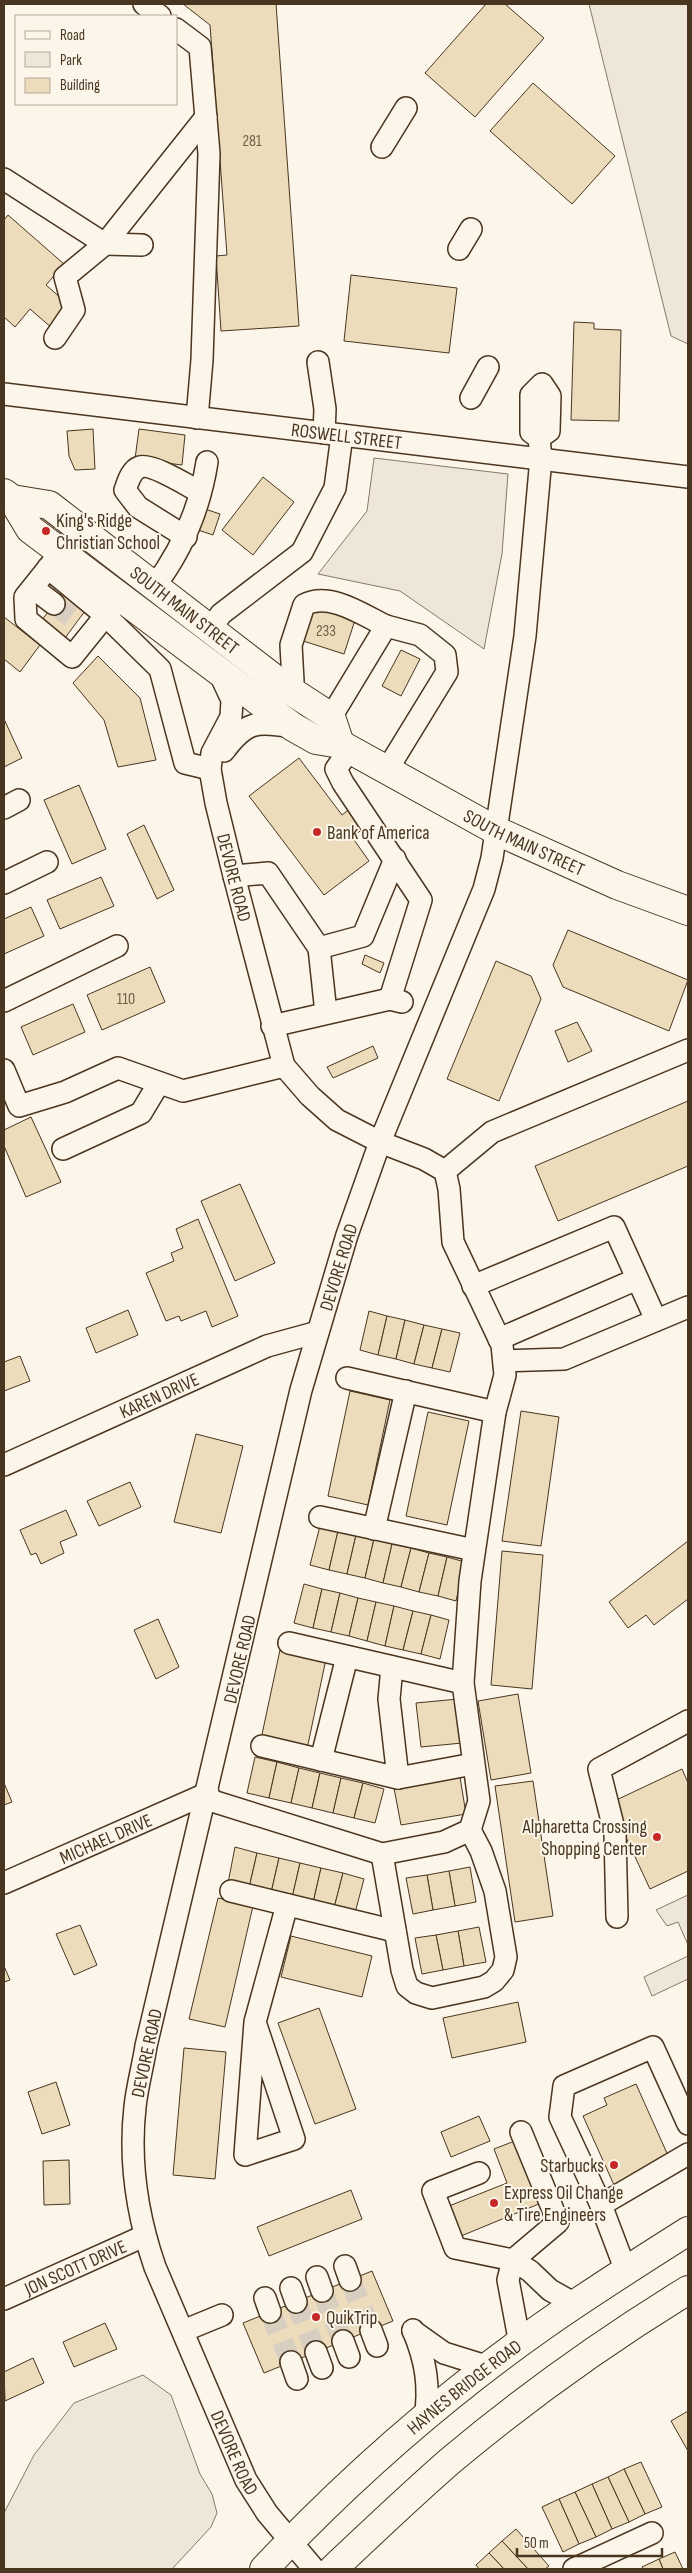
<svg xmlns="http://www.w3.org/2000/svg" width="692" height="2573" font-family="'Sofia Sans Condensed',sans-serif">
	<rect width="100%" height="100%" fill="#fbf6e9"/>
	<g fill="#ede6d9" stroke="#887966">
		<path d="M589 4H688V344L671 336Z"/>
		<path d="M374 458 508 474 502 554 484 649 400 591 318 574 367 511Z"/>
		<path d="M143 2375 171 2395 200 2474 212 2494 217 2513 211 2527 172 2569H4V2513L34 2455 74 2403Z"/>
	</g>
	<g fill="#ede7d9" stroke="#887966">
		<path d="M688 1895V1945L678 1922 667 1926 656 1910Z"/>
		<path d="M688 1956V1979L652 1996 644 1977Z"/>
	</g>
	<g fill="#ecdcbc" stroke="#4a3520">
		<path d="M183 4H276L299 326 221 331 216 256 227 255 210 25Z"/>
		<path d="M486 4H505L544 38 475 117 425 73Z"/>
		<path d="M533 83 615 156 572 204 490 131Z"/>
		<path d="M8 215 64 264 46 285 71 307 52 328 30 309 15 327 4 317V220Z"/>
		<path d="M351 275 457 288 449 353 344 341Z"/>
		<path d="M574 322 594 323V329L621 330 619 421 571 420Z"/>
		<path d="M93 429 95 469 75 470 69 456 67 431Z"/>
		<path d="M139 429 185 435 182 465 135 459Z"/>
		<path d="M263 477 294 502 253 555 222 530Z"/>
		<path d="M205 509 220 514 213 535 198 530Z"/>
		<path d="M65 589 88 607 65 638 42 620Z"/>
		<path d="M308 605 355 620 344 654 297 639Z"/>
		<path d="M4 617 40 645 20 672 4 659Z"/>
		<path d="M401 650 420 659 401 696 382 686Z"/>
		<path d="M98 656 140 698 156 760 118 767 104 720 73 683Z"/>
		<path d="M4 719 22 758 4 767Z"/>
		<path d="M299 758 342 815 352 807 367 826 352 837 369 861 324 895 249 796Z"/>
		<path d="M79 785 106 849 72 864 44 800Z"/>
		<path d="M144 825 174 890 157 899 127 834Z"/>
		<path d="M101 877 114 906 60 929 47 900Z"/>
		<path d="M31 907 44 936 4 954V919Z"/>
		<path d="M568 930 688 980 669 1031 563 987 553 965Z"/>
		<path d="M365 955 384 963 380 973 362 964Z"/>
		<path d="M496 961 531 976 541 999 499 1101 447 1079Z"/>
		<path d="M150 967 165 1002 102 1030 87 995Z"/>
		<path d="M73 1004 85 1032 33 1055 21 1027Z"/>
		<path d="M577 1022 592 1051 568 1062 555 1031Z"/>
		<path d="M373 1046 378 1058 333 1078 327 1067Z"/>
		<path d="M688 1101V1166L558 1221 535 1166Z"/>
		<path d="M31 1117 61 1182 26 1197 4 1146V1130Z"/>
		<path d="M240 1184 275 1263 235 1281 201 1201Z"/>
		<path d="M198 1219 238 1316 212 1327 206 1311 181 1321 179 1316 166 1321 146 1273 174 1261 171 1253 183 1248 176 1229Z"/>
		<path d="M128 1310 138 1335 96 1353 86 1328Z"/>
		<path d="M369 1311 387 1316 378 1355 360 1350Z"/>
		<path d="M387 1316 405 1320 396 1359 378 1355Z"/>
		<path d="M405 1320 424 1325 414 1364 396 1359Z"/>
		<path d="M424 1325 442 1329 432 1368 414 1364Z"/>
		<path d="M442 1329 460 1333 450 1372 432 1368Z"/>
		<path d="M20 1356 30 1381 4 1391V1362Z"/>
		<path d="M350 1391 390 1400 368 1505 328 1496Z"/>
		<path d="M521 1411 559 1417 541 1546 502 1541Z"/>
		<path d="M428 1412 469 1421 447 1525 406 1516Z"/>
		<path d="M196 1434 243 1446 221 1533 174 1522Z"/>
		<path d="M130 1482 141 1507 99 1526 87 1501Z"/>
		<path d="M66 1510 77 1535 60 1542 64 1553 41 1564 36 1553 31 1555 20 1530Z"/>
		<path d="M320 1526 338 1531 329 1570 310 1565Z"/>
		<path d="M338 1531 356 1535 347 1574 329 1570Z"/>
		<path d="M356 1535 374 1539 365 1578 347 1574Z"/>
		<path d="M374 1539 392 1544 383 1583 365 1578Z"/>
		<path d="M688 1541V1599L654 1625 646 1615 628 1628 609 1602Z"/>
		<path d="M392 1544 411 1548 401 1587 383 1583Z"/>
		<path d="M411 1548 429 1553 419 1592 401 1587Z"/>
		<path d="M502 1551 543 1555 532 1689 491 1685Z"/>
		<path d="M429 1553 447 1557 438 1596 419 1592Z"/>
		<path d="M447 1557 465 1562 456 1601 438 1596Z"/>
		<path d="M304 1584 322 1589 313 1628 294 1623Z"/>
		<path d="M322 1589 340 1593 331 1632 313 1628Z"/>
		<path d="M340 1593 358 1598 349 1636 331 1632Z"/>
		<path d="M358 1598 376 1602 367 1641 349 1636Z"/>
		<path d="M376 1602 394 1606 385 1646 367 1641Z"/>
		<path d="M394 1606 413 1611 403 1650 385 1646Z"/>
		<path d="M413 1611 431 1615 421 1654 403 1650Z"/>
		<path d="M431 1615 449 1620 440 1659 421 1654Z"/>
		<path d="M158 1619 179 1667 156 1679 134 1630Z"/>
		<path d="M280 1650 326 1659 307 1749 261 1739Z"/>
		<path d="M518 1694 531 1773 491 1780 478 1701Z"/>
		<path d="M458 1699 462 1743 421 1747 416 1703Z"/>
		<path d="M255 1757 277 1762 269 1798 247 1793Z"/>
		<path d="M277 1762 299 1768 291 1803 269 1798Z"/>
		<path d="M299 1768 320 1773 312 1808 291 1803Z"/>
		<path d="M682 1769 688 1783V1871L650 1889 610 1803Z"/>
		<path d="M320 1773 341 1778 333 1813 312 1808Z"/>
		<path d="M460 1777 466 1814 401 1825 394 1788Z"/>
		<path d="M341 1778 363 1783 354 1818 333 1813Z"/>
		<path d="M533 1781 553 1916 515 1922 495 1786Z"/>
		<path d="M4 1783 12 1802 4 1805Z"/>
		<path d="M363 1783 384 1789 375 1823 354 1818Z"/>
		<path d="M235 1847 257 1853 249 1888 228 1883Z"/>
		<path d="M257 1853 279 1858 271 1893 249 1888Z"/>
		<path d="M279 1858 300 1863 292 1898 271 1893Z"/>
		<path d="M300 1863 321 1868 313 1903 292 1898Z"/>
		<path d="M470 1867 476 1902 455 1906 449 1871Z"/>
		<path d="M321 1868 343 1873 334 1908 313 1903Z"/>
		<path d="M449 1871 455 1906 433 1910 427 1875Z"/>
		<path d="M343 1873 364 1879 355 1913 334 1908Z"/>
		<path d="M427 1875 433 1910 413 1914 406 1878Z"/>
		<path d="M218 1898 253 1906 225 2027 189 2019Z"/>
		<path d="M80 1925 97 1965 74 1975 56 1934Z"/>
		<path d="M479 1927 486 1962 464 1966 458 1931Z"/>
		<path d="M458 1931 464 1966 443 1970 436 1935Z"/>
		<path d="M436 1935 443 1970 422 1974 415 1938Z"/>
		<path d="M291 1936 372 1956 362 1997 281 1977Z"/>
		<path d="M4 1966 10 1980 4 1982Z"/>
		<path d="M518 2002 526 2042 452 2058 443 2018Z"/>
		<path d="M319 2008 356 2109 315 2124 278 2023Z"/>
		<path d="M184 2048 226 2052 215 2179 173 2175Z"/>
		<path d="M56 2082 70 2125 42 2134 28 2092Z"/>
		<path d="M636 2084 670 2160 614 2185 583 2116 607 2105 604 2098Z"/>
		<path d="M479 2116 490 2141 451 2157 441 2132Z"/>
		<path d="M520 2139 546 2201 461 2236 449 2206 507 2183 494 2149Z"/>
		<path d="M69 2160 70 2204 44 2205 43 2161Z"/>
		<path d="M351 2190 362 2219 269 2256 257 2227Z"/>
		<path d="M372 2271 393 2321 264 2373 243 2323Z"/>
		<path d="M105 2323 117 2349 74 2367 63 2342Z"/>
		<path d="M33 2358 44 2383 5 2401 4 2372Z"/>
		<path d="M688 2411V2451L671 2421Z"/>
		<path d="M641 2462 662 2507 645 2514 624 2469Z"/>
		<path d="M624 2469 645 2514 629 2522 608 2477Z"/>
		<path d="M608 2477 629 2522 612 2529 592 2484Z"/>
		<path d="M592 2484 612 2529 596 2537 575 2492Z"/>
		<path d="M575 2492 596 2537 579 2544 559 2499Z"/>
		<path d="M559 2499 579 2544 563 2552 542 2507Z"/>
		<path d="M516 2529 549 2566 545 2569H528L502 2541Z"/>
		<path d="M502 2541 528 2569H504L489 2553Z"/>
		<path d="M675 2552 683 2569H663L659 2559Z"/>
		<path d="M489 2553 504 2569H479L476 2565Z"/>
		<path d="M659 2559 663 2569H643L642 2567Z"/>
	</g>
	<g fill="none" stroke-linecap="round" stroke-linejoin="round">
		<g stroke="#d8cfc1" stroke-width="21" stroke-dasharray="21 11" stroke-linecap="butt">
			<path d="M54 604 77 621"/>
			<path d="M350 2280 371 2330"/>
			<path d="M322 2291 343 2341"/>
			<path d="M296 2302 316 2352"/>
			<path d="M270 2312 291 2362"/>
		</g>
		<g stroke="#4a3520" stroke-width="24">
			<g id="minor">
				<path d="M144 4 160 16"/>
				<path d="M176 29 200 47 209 154 202 360 197 418"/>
				<path d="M382 147 406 108"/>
				<path d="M4 179 105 244 142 245"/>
				<path d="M459 249 471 229"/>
				<path d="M55 338 74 310 65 277 105 244 206 117"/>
				<path d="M318 362 325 409 324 433"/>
				<path id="s1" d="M4 394 688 477"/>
				<path d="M471 398 488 367"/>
				<path d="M186 537 138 507 125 490C128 482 131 470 140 467 152 463 188 486 200 492"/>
				<path d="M57 557 25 597 26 619 72 657 114 605"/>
				<path d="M48 568 105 615 160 669 185 763 210 769"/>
				<path d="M154 587C182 550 200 507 207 462"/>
				<path d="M33 588 54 604"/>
				<path d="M386 626 420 635 445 655 447 672 387 770"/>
				<path d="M210 630 221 614 302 552 335 488 342 435"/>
				<path id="s2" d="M219 672 232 700 231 717 212 753 210 769 216 803 234 876 284 1066 310 1096 337 1120 380 1142 347 1235 301 1390 146 2046C143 2066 137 2087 135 2107 129 2161 137 2215 155 2267L246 2480 267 2513 314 2569"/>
				<path d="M288 689 293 681 291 645 304 605C329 591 363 615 386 626L331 717"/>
				<path d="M350 749 336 769 343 783 421 900 390 999"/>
				<path d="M224 751C246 721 257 721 292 727"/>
				<path d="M4 808 19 800"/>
				<path d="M234 876 268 873 319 948 363 936 395 859"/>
				<path d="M4 883 47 862"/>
				<path d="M319 948 326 1013"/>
				<path d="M4 1001 117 946"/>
				<path d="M272 1026 390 999 402 1002"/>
				<path d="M4 1070 19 1106 65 1092 118 1068 183 1091 284 1066"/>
				<path d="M63 1149 141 1113 159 1083"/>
				<path d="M445 1171 492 1132 688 1050"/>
				<path d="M473 1286 614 1227 656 1320"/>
				<path d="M499 1339 637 1279"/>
				<path d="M504 1361 564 1359 688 1307"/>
				<path d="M347 1378 495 1412"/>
				<path id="s3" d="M4 1465 267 1346 318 1332"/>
				<path d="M320 1517 474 1550"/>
				<path d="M374 1529 406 1391"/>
				<path d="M289 1643 463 1683"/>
				<path d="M392 1667 389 1699 398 1778"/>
				<path d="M262 1746 398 1778 473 1764"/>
				<path d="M321 1760 347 1657"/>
				<path d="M206 1799 382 1854 444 1842 470 1830 479 1801 463 1683 470 1581 495 1412 505 1375 502 1345 453 1242 449 1189 445 1171 424 1159 380 1142 484 889 492 858 525 636 541 458 539 438 531 432V395L542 384 550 396 549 431 539 438"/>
				<path d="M382 1854 402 1970 407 1986 416 1993 432 1998 484 1987 494 1981 503 1970 506 1957 495 1891 481 1851 470 1830"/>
				<path id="s4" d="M4 1883 208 1793"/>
				<path d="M231 1891 395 1931"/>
				<path d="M617 1917 615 1833 599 1769 688 1721"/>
				<path d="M255 2022 245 2155 294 2139 255 2022 287 1905"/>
				<path d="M479 2173 433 2191 455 2248 513 2260 558 2222 521 2132"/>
				<path d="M601 2205 560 2117 564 2086 653 2047 688 2124"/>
				<path d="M345 2266 350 2280"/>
				<path d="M626 2271 601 2205 688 2154"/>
				<path d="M317 2277 322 2291"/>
				<path d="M291 2288 296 2302"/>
				<path d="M265 2298 270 2312"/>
				<path id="s5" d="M4 2299 144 2236"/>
				<path d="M371 2330 377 2346"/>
				<path d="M413 2330C426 2361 430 2386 425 2419"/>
				<path d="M183 2331 222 2315"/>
				<path d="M413 2331 444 2353 489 2367"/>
				<path d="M343 2341 349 2357"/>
				<path d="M520 2344 508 2280 513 2260 530 2271 550 2290 575 2304"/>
				<path d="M316 2352 322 2368"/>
				<path d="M291 2362 297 2379"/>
				<path d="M574 2569 652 2533"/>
			</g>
		</g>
		<g stroke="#4a3520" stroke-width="30">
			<g id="major">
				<path id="s6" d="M264 2569C348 2480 442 2397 543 2326 590 2293 639 2262 688 2231"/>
				<path d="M333 2569C371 2533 410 2496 450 2461 525 2398 605 2341 688 2290"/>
			</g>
		</g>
		<g stroke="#4a3520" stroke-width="30">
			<g id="highway">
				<path id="s7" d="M4 493 12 499 30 529 293 727 316 740 340 744 497 831 617 885 688 911"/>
				<path id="s8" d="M12 499 49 505 288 689 331 717 340 744"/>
			</g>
		</g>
		<use href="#minor" stroke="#fbf6e9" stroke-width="21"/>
		<use href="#major" stroke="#fbf6e9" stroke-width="28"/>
		<use href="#highway" stroke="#fbf6e9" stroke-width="28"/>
	</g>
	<g fill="#c62828" stroke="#fbf6e9" stroke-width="2">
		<circle cx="46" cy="531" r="5"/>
		<circle cx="317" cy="832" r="5"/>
		<circle cx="657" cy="1837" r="5"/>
		<circle cx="614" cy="2165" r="5"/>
		<circle cx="494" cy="2203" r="5"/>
		<circle cx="316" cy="2317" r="5"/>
	</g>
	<g text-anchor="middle" stroke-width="4" stroke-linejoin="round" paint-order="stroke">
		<g font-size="16" fill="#725f47">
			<text x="252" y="146">281</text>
			<text x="326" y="636">233</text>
			<text x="126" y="1004">110</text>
		</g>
		<g font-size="19" fill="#4a3520" stroke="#fbf6e9">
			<text dy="7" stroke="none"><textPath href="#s1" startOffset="345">ROSWELL STREET</textPath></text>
			<text dy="7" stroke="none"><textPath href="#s8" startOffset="209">SOUTH MAIN STREET</textPath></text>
			<text dy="7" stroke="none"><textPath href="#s7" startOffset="634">SOUTH MAIN STREET</textPath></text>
			<text dy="7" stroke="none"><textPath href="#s2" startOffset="216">DEVORE ROAD</textPath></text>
			<text transform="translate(338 1267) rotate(-73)" y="7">DEVORE ROAD</text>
			<text dy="7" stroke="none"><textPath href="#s3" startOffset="170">KAREN DRIVE</textPath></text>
			<text transform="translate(239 1659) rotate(-77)" y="7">DEVORE ROAD</text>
			<text dy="7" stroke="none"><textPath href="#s4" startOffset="111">MICHAEL DRIVE</textPath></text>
			<text transform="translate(146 2053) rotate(-78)" y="7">DEVORE ROAD</text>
			<text dy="7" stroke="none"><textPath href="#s5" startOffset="78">JON SCOTT DRIVE</textPath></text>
			<text dy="7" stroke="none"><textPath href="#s6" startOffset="271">HAYNES BRIDGE ROAD</textPath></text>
			<text dy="7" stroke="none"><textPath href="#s2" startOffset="1896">DEVORE ROAD</textPath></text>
		</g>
		<g font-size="19" fill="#4a3520" stroke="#fbf6e9" text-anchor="start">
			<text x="56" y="527">King's Ridge<tspan x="56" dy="22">Christian School</tspan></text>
			<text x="327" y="839">Bank of America</text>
			<text x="647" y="1833" text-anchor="end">Alpharetta Crossing<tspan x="647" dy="22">Shopping Center</tspan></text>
			<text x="604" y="2172" text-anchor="end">Starbucks</text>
			<text x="504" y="2199">Express Oil Change<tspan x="504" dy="22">&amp; Tire Engineers</tspan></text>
			<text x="326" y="2324">QuikTrip</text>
		</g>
	</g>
	<rect width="692" height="2573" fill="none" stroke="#4a3520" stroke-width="10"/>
	<rect x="15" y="15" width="162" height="90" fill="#fbf6e9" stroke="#b4a999"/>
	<rect x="25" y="31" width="25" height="8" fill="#fbf6e9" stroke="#b4a999"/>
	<text x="60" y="40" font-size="15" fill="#4a3520">Road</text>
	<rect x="25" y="52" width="25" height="15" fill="#ede6d9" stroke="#b4a999"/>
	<text x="60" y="65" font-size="15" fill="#4a3520">Park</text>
	<rect x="25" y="78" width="25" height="15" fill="#ecdcbc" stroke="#b4a999"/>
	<text x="60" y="90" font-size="15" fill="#4a3520">Building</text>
	<path d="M517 2548v8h145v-8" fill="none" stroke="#4a3520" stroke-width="2.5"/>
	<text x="524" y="2548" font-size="15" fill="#4a3520" stroke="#fbf6e9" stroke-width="4" paint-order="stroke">50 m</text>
</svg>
